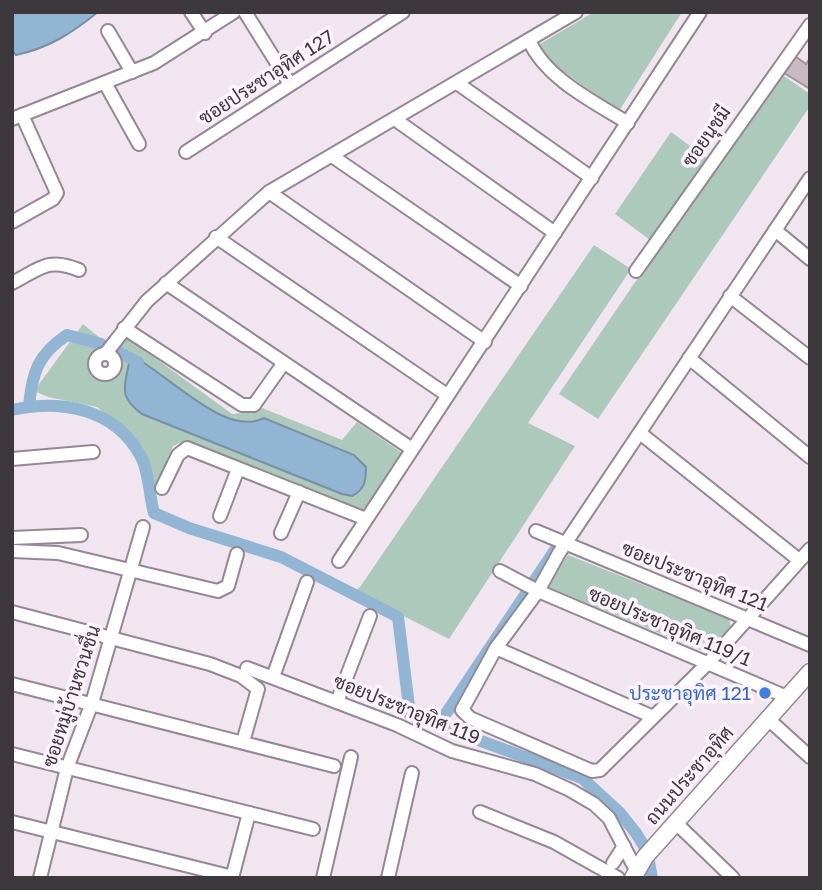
<svg xmlns="http://www.w3.org/2000/svg" width="822" height="890" font-family="'Golos Text',Sarabun,sans-serif">
	<rect width="100%" height="100%" fill="#f1e5f0"/>
	<g fill="#acc9bb">
		<path d="M594 12H682L619 111 543 57 540 44Z"/>
		<path d="M778 72 810 94V106L598 419 559 394Z"/>
		<path d="M671 132 708 159 650 240 615 214Z"/>
		<path d="M594 245 631 269 528 423 575 446 449 639 354 591 360 587Z"/>
		<path d="M83 324 100 338 88 364 91 376C101 381 105 381 115 377L117 355 112 351 125 336 232 414 254 412 262 408 342 440 357 422 405 455 362 511H352L182 442 173 446 153 492 146 456 123 429 97 407 48 397 34 391Z"/>
		<path d="M568 555 729 619 731 627 707 653 546 586Z"/>
	</g>
	<g fill="#91b5d3" stroke="#7890a6" stroke-width="2">
		<path d="M20 12H98C72 33 49 48 16 55L12 50V14Z"/>
		<path d="M119 350C160 363 222 440 264 418L354 455 366 467C366 481 365 489 352 496L342 494 142 414C116 395 126 385 130 357Z"/>
	</g>
	<g fill="none" stroke-linecap="round" stroke-linejoin="round">
		<g stroke="#91b5d3" stroke-width="12">
			<path d="M118 352 138 362"/>
			<path d="M29 406C32 373 38 354 67 335L101 344"/>
			<path d="M12 410C60 399 114 408 140 455 149 470 149 496 154 513L189 528 281 557 398 617 410 715 582 778 620 813 636 833 647 851 652 878"/>
			<path d="M439 724 555 550"/>
		</g>
	</g>
	<path fill="#c9bac1" stroke="#a4959c" stroke-width="2" d="M795 56 806 64 810 58V89L784 73Z"/>
	<g fill="none" stroke-linecap="round" stroke-linejoin="round">
		<g stroke="#938893" stroke-width="16">
			<g id="minor">
				<path d="M191 12 205 33"/>
				<path d="M245 12 290 84"/>
				<path d="M108 31 132 72"/>
				<path d="M529 40C545 78 594 102 628 123"/>
				<path d="M105 83 139 144"/>
				<path d="M457 83 592 178"/>
				<path d="M12 119 154 63 234 12"/>
				<path d="M396 120 555 233"/>
				<path d="M186 152 403 12"/>
				<path d="M332 156 521 286"/>
				<path d="M810 178 559 553 538 591 496 648 462 710 470 718 592 771 600 770 709 662 810 549"/>
				<path d="M269 192 485 342"/>
				<path d="M12 222 53 199 57 193 22 115"/>
				<path d="M775 230 810 259"/>
				<path d="M216 237 447 395"/>
				<path d="M636 271 810 25"/>
				<path d="M12 283C40 269 47 257 79 270"/>
				<path d="M166 283 412 449"/>
				<path d="M730 296 810 358"/>
				<path d="M124 328 242 405H254L283 364"/>
				<path d="M106 353 147 301 269 192 576 12"/>
				<circle cx="105" cy="364" r="10"/>
				<path d="M689 358 810 457"/>
				<path d="M640 433 799 560"/>
				<path d="M12 459 93 452"/>
				<path d="M162 488 178 455 187 448 366 519"/>
				<path d="M220 516 238 469"/>
				<path d="M536 531 810 645"/>
				<path d="M281 533 299 492"/>
				<path d="M12 538 81 535"/>
				<path d="M12 551 58 553 218 591 228 586 237 554"/>
				<path d="M339 561 700 12"/>
				<path d="M500 571 538 591 787 697"/>
				<path d="M12 612 210 664 241 676 258 689 243 742"/>
				<path d="M496 648 651 716"/>
				<path d="M247 668 397 725 452 751 535 774 570 790 594 804 609 818 636 870"/>
				<path d="M273 677 307 582"/>
				<path d="M12 684 334 766"/>
				<path d="M337 702 370 616"/>
				<path d="M767 718 810 757"/>
				<path d="M12 754 313 829"/>
				<path d="M480 812 554 842 618 878"/>
				<path d="M12 822 233 877"/>
				<path d="M676 823 733 878"/>
				<path d="M613 863 624 846"/>
				<path d="M40 878 67 768 92 703 143 527"/>
				<path d="M232 878 249 813"/>
				<path d="M323 878 351 757"/>
				<path d="M388 878 412 773"/>
			</g>
		</g>
		<g stroke="#938893" stroke-width="19">
			<path id="major" d="M633 878 645 857 810 672"/>
		</g>
		<use href="#minor" stroke="#fff" stroke-width="12"/>
		<use href="#major" stroke="#fff" stroke-width="16"/>
	</g>
	<circle fill="#3f7fe0" stroke="#fef2fd" stroke-width="2.5" cx="765" cy="693" r="7"/>
	<g text-anchor="middle" stroke-width="7" stroke-linejoin="round" paint-order="stroke">
		<g font-size="19" fill="#3d383c" stroke="#fef2fd">
			<text transform="translate(266 77) rotate(-33)" y="7">ซอยประชาอุทิศ 127</text>
			<text transform="translate(706 136) rotate(-55)" y="7">ซอยนุชมี</text>
			<text transform="translate(695 576) rotate(22)" y="7">ซอยประชาอุทิศ 121</text>
			<text transform="translate(670 626) rotate(23)" y="7">ซอยประชาอุทิศ 119/1</text>
			<text transform="translate(71 696) rotate(-72)" y="7">ซอยหมู่บ้านชวนชื่น</text>
			<text transform="translate(407 709) rotate(22)" y="7">ซอยประชาอุทิศ 119</text>
			<text transform="translate(689 775) rotate(-49)" y="7">ถนนประชาอุทิศ</text>
		</g>
		<g font-size="19" fill="#366cbe" stroke="#fef2fd" text-anchor="end">
			<text x="751" y="700">ประชาอุทิศ 121</text>
		</g>
	</g>
	<rect width="822" height="890" fill="none" stroke="#3d383c" stroke-width="28"/>
</svg>
